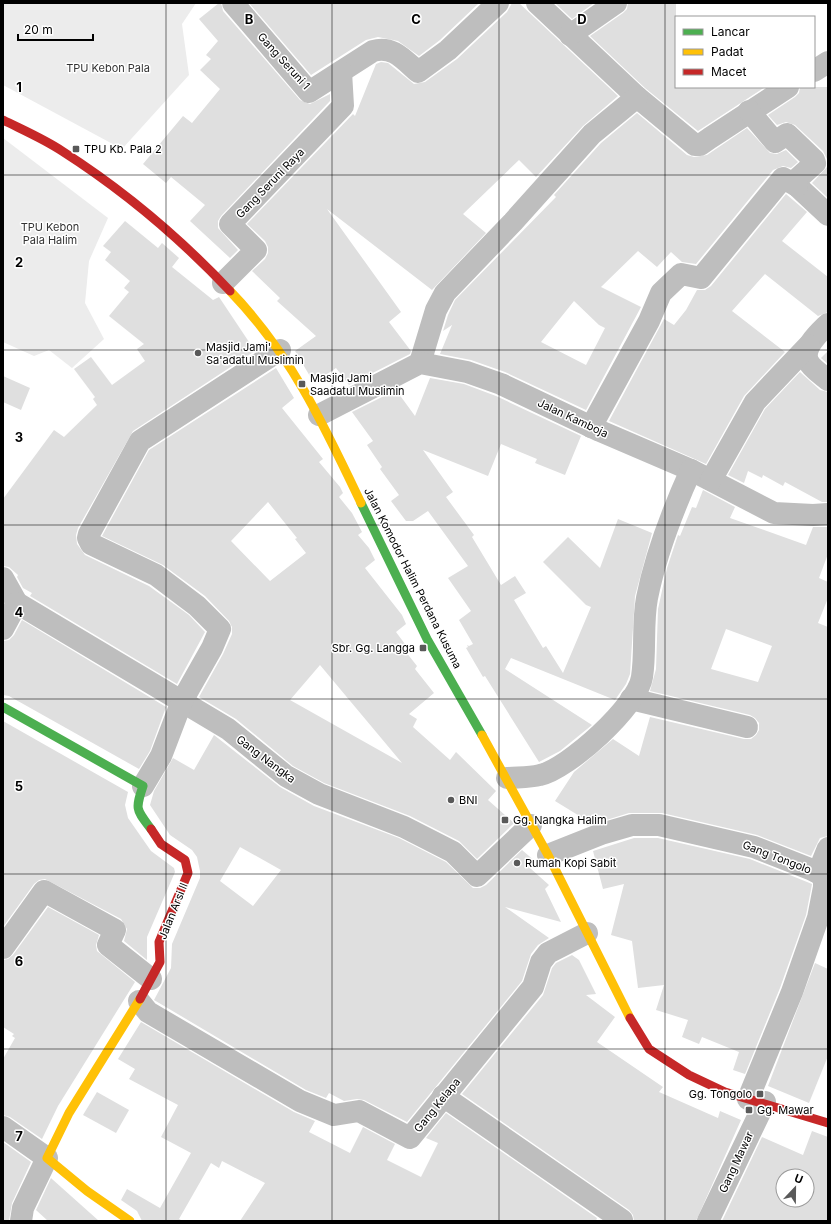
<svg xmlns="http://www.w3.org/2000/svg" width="831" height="1224" font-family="Inter,sans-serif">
	<rect width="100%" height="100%" fill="#fff"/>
	<g fill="#ececec">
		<path d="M3 3H196L182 24 189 75 122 149 3 85Z"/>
		<path d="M3 138 108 218 89 261 85 303 104 339 72 368 49 350 34 356 3 342Z"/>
	</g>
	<g fill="#dfdfdf" fill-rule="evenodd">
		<path d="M219 3H221L223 11 300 100 310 104 330 94V101L221 216 218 221V228L238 250 230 258 190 221 205 205 171 177 166 183 143 164 183 116 192 123 220 89 200 70 211 59 206 55 218 41 199 19Z"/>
		<path d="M249 3H477L478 4 440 40 419 56 398 41 378 37 366 40 311 75Z"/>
		<path d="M512 3H519L618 96 583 126 536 177 519 160 463 214 486 233 432 290 327 209 401 312 389 322 411 351 410 354 349 385 336 368 314 383 295 351 316 336 277 301 280 298 252 271 265 259 268 253V247L265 241 247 224 353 114 355 116 376 64 381 62 388 63 414 84 425 82 457 59 507 12Z"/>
		<path d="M555 3H594L572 19Z"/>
		<path d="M628 3H676V87H765L698 131 645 88 590 36 623 13 627 9Z"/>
		<path d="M800 87H828V198L812 183 827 167V159L823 151 795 125 786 122 777 125 768 115 795 97 799 93Z"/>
		<path d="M637 113 687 155 694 157 707 155 747 128 770 153 777 154 786 150 798 162 791 168 783 166 773 170 696 264 682 262 671 252 657 267 638 251 601 287 641 307 586 410 505 372 471 360 440 354 452 325 443 331 448 315 455 300 556 197 554 195 601 143ZM574 301 599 325 605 328 586 365 541 342Z"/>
		<path d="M786 194 807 212 782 241 828 277V312L818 316 765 274 732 311 785 352 744 396 706 464 609 421 664 319 674 325 686 310 697 290H705L711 286Z"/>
		<path d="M125 221 158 248 162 243 179 258 172 267 213 300 219 297 255 351 133 431 78 528 76 535 77 544 85 555 149 586 189 615 205 632 177 684 30 596 32 593 23 588 17 577 18 575 9 567 3 566V499L54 430 64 437 97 405 93 399 95 397 74 369 91 357 112 385 145 361 137 349 144 344 109 316 129 292 124 288 130 281 105 260 111 252 103 246Z"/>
		<path d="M828 351V364L821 358Z"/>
		<path d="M276 368 294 398 282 408 323 459 319 462 340 487 343 493 339 497 352 513 362 532 358 535 369 548 375 560 365 568 402 615 406 624 396 632 405 644 402 647 417 666 415 669 434 693 409 714 417 719 413 727 450 760 456 752 496 791 488 800 514 823 477 859 459 841 410 816 324 783 293 766 236 719 199 697 223 654 232 634V627L229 621 205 596 163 565 102 536 149 450ZM268 502 297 538 295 539 306 553 270 581 231 541ZM320 665 402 763 290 700Z"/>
		<path d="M800 372 820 390 828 392V502H822L785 482 783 486 763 475 762 478 748 471 744 483 728 475 765 409Z"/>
		<path d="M3 376 30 388 21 410 3 402Z"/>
		<path d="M430 378 464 384 496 396 581 436 565 475 535 463 537 459 501 444 488 476 423 450 453 492 446 497 474 535 472 537 501 585 515 576 526 593 514 600 543 648 546 646 563 673 591 607 586 605 543 562 568 537 600 568 618 519 652 533 635 596 630 674 626 684 615 700 511 658 505 669 592 725 560 751 539 762 485 676 483 677 466 648 468 647 467 645 469 646 473 644 459 620 471 611 448 578 468 566 428 511 413 521H406L391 501 399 495 380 469 382 467 367 445 373 441 352 412 396 390 415 416Z"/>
		<path d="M703 490 735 507 730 518 806 545 813 527H828V554L819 578 828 582V598L818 623 828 627V836L820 838 811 856 757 835 662 813H629L587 826 586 820 555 801 574 772 613 739 639 756 650 717 744 739H751L756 735 759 730V723L755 718 750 715 650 691 656 669 658 609 667 568 678 535 680 536 692 507 696 508ZM726 629 772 646 758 682 711 669Z"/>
		<path d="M22 620 166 707 150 751 139 769 9 696 3 695V641L9 640 14 635Z"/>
		<path d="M3 721 128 792 125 805 128 818 151 851 174 868 175 872 147 937V960L124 941 127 929 121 919 45 879 39 880 34 884 3 927Z"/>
		<path d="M214 735 280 787 314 806 399 838 446 862 473 888H480L486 885 522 850 536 862 530 868 549 885 545 889 561 922 505 907 549 938 538 945 531 954 522 981 407 1122 364 1100 357 1099 344 1101 329 1093 326 1098 306 1090 154 1000 171 968 172 944 200 878V871L197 857 192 850 170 835 150 805 154 791 173 758 194 770ZM240 847 281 870 253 906 220 881Z"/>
		<path d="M634 838H658L750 859 812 884 806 915 780 988 745 1074 733 1070 739 1052 702 1037 699 1044 682 1037 688 1020 656 1010 664 985 638 988 632 941 611 935 624 884 603 889 593 851Z"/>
		<path d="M48 907 99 935 96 945 97 951 135 982 58 1106 42 1139 10 1117 3 1115V1059L15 1038 12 1036 14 1034 3 1027V960L8 959 13 955Z"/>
		<path d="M572 955 579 960 596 994 586 995 615 1017 597 1042 663 1087 659 1092 718 1118 720 1111 741 1120 696 1221H634L633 1215 629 1210 462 1094 543 995 552 968 556 963Z"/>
		<path d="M815 963 828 969V1056L809 1103 768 1086Z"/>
		<path d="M141 1022 294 1112 315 1121 309 1132 350 1153 363 1127 395 1144 387 1160 421 1177 438 1143 426 1138 446 1113 597 1218 596 1221H240L265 1183 222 1161 219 1168 211 1163 179 1219 183 1221H142L137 1211 121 1200 127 1189 160 1208 191 1153 161 1137 178 1105 129 1079 135 1069 118 1059Z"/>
		<path d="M97 1092 129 1110 116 1133 83 1115Z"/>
		<path d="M812 1131 828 1137V1221H722L762 1137 803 1155ZM783 1176H807V1200H783Z"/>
		<path d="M3 1142 31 1162 12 1203 9 1221H3Z"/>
		<path d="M51 1178 52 1179 99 1221H48L36 1210Z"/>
	</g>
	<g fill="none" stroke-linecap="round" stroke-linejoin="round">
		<g stroke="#bebebe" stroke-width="22">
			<path d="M233 3 309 92 373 51C393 45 404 60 418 72L448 50 498 3"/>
			<path d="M537 3 637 97 695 145H700L710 138 788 87"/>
			<path d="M570 35 616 3"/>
			<path d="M814 71 828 62"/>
			<path d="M749 111 775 142 787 134 814 160 815 163 795 181 797 186 828 215"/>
			<path d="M223 283 256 250 230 224 343 106 341 72"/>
			<path d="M828 324C820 332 802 347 808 361 811 368 822 375 828 380"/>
			<path d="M420 363 436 310 445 293 513 222 592 134 637 97"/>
			<path d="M319 415 420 363 467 372 501 384 600 431 691 470 774 513 813 515 828 514"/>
			<path d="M591 427 649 321 661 293 681 274 701 278 783 178 797 186"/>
			<path d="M711 480 755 402 809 345"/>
			<path d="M3 578 17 603 3 629"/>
			<path d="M17 603 228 729 286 776 319 794 404 827 453 852 477 876 531 825"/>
			<path d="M631 699 747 727"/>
			<path d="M507 778C517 777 529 778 540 775 568 769 638 706 642 677 646 651 642 624 647 598 656 553 672 512 691 470"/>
			<path d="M143 786 161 756 182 701 212 648 220 629 197 606 156 575 91 544 88 538 89 534 140 441 280 350"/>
			<path d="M548 855 601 834 632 825H659L754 847 810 869 820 874 824 879V887L818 918 792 992 748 1099"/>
			<path d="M818 873 828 848"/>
			<path d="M3 948 44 891 115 930 108 945 151 979"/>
			<path d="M139 1001 148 1012 300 1101 334 1115 359 1111 410 1138 533 987 541 962 548 953 587 933"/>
			<path d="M443 1096 622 1220"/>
			<path d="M3 1127 47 1158 23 1208 21 1221"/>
			<path d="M708 1221 765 1102"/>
		</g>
		<g stroke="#4caf50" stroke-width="9">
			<path d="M361 503 427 639 482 735"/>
			<path d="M3 707 143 786C135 810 136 809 151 829"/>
		</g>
		<g stroke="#ffc107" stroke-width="9">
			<path d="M230 291C291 354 324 425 361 503"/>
			<path d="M482 735 548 855 630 1018"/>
			<path d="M130 1221 87 1191 47 1158 69 1113 140 999"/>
		</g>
		<g stroke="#c62828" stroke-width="9">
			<path d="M3 120C23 130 44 139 62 151 123 190 180 238 230 291"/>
			<path d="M140 999 160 962 159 942 188 873 185 860 161 844 151 829"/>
			<path d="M630 1018 649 1049 689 1075 725 1092 828 1123"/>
		</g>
	</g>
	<path fill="none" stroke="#000" stroke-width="1" stroke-opacity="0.55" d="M166 3V1221M332 3V1221M499 3V1221M665 3V1221M3 175H828M3 350H828M3 525H828M3 699H828M3 874H828M3 1049H828"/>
	<g fill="#595959" stroke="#fff" stroke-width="1.5">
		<rect x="72" y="145" width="8" height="8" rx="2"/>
		<circle cx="198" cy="353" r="4"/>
		<rect x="298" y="380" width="8" height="8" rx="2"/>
		<rect x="419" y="644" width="8" height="8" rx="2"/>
		<circle cx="451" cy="800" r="4"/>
		<rect x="501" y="816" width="8" height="8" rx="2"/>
		<circle cx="517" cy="863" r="4"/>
		<rect x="756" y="1090" width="8" height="8" rx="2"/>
		<rect x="745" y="1106" width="8" height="8" rx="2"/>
	</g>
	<g text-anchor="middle" stroke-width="3" stroke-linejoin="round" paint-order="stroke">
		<g font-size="11" fill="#000" stroke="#fff">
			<text transform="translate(284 61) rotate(48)" y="4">Gang Seruni 1</text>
			<text transform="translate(270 183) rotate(-46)" y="4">Gang Seruni Raya</text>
			<text transform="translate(573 418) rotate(25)" y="4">Jalan Kamboja</text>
			<text transform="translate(413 578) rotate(63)" y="4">Jalan Komodor Halim Perdana Kusuma</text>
			<text transform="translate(266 759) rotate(37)" y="4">Gang Nangka</text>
			<text transform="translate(777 857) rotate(21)" y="4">Gang Tongolo</text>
			<text transform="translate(173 911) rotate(-68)" y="4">Jalan Arsi II</text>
			<text transform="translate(437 1105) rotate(-51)" y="4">Gang Kelapa</text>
			<text transform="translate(736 1162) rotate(-65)" y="4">Gang Mawar</text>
		</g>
		<g font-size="11" fill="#333" stroke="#fff">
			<text x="108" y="72">TPU Kebon Pala</text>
			<text x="50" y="231">TPU Kebon<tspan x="50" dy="13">Pala Halim</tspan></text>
		</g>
		<g font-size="11" fill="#000" stroke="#fff" text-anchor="start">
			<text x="84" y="153">TPU Kb. Pala 2</text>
			<text x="206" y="351">Masjid Jami'<tspan x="206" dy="13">Sa'adatul Muslimin</tspan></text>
			<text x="310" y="382">Masjid Jami<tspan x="310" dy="13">Saadatul Muslimin</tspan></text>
			<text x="415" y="652" text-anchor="end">Sbr. Gg. Langga</text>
			<text x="459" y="804">BNI</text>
			<text x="513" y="824">Gg. Nangka Halim</text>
			<text x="525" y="867">Rumah Kopi Sabit</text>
			<text x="752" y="1098" text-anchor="end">Gg. Tongolo</text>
			<text x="757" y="1114">Gg. Mawar</text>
		</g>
	</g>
	<g font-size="13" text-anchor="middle" font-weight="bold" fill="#000" stroke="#fff" stroke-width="3" stroke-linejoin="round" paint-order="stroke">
		<text x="249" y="24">B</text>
		<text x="416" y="24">C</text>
		<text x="582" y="24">D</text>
		<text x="19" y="92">1</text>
		<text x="19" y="267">2</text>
		<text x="19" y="442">3</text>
		<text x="19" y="617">4</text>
		<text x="19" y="791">5</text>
		<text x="19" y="966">6</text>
		<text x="19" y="1141">7</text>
	</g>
	<rect width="831" height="1224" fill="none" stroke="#000000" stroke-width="8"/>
	<rect x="675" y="16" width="140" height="72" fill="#ffffff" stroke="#999999"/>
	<rect x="683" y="29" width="20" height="6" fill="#4caf50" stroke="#999999"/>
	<text x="711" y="36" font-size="12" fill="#000000">Lancar</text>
	<rect x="683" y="49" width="20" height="6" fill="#ffc107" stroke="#999999"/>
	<text x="711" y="56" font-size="12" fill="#000000">Padat</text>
	<rect x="683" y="69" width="20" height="6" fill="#c62828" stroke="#999999"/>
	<text x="711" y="76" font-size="12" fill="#000000">Macet</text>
	<g transform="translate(795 1188) rotate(22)"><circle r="19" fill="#ffffff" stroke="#999999"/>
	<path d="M0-3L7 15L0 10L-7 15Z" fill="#595959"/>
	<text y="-6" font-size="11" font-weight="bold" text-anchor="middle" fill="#000000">U</text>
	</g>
	<path d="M18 34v6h75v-6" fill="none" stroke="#000000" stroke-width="2"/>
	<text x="24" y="34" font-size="12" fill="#000000" stroke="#ffffff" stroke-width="3" paint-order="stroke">20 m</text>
</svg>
